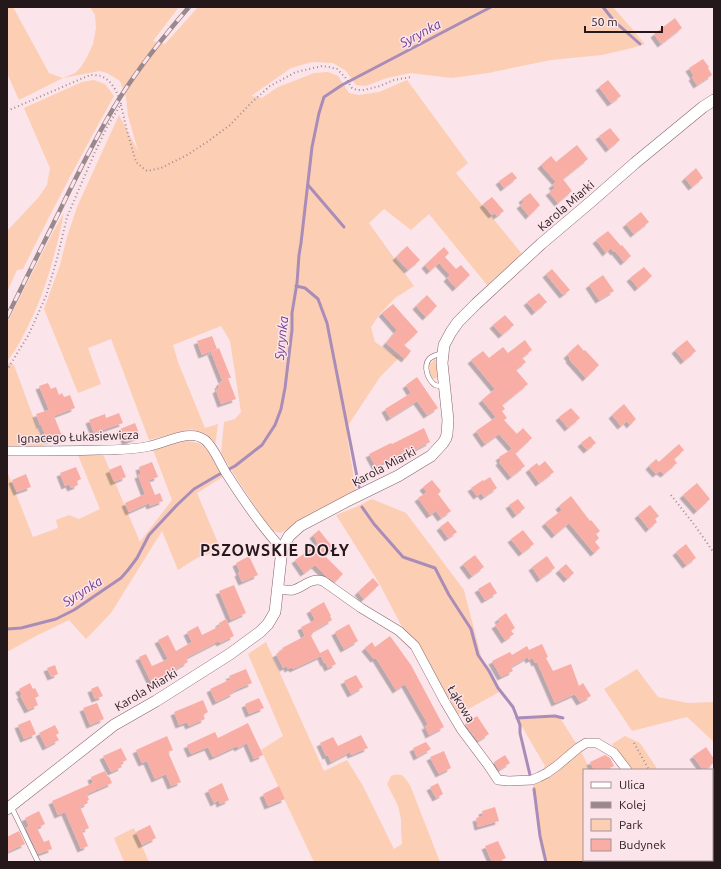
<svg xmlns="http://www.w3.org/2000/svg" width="721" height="869" font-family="Ubuntu,sans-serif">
	<defs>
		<filter id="shadow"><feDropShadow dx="-3.5" dy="3.5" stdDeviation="0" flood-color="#0004"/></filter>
	</defs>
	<rect width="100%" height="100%" fill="#fbe4ea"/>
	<g fill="#fccfb4">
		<path d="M7 7H13L49 73 63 78 75 73 81 67 88 55 93 44 96 28 95 15 90 7H179L153 41 165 44 198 7H613L645 44 632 48 602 55 551 60 488 73 452 78 410 73 387 78 366 86 356 85 346 71 333 63 312 62 291 68 251 96 262 98 278 87 299 79 314 73 328 72 338 76 349 93 359 95 379 92 407 80 468 163 456 173 522 254 487 285 429 214 411 230 384 209 369 223 414 286 395 298 379 315 371 327 375 342 399 358 380 377 347 427 348 442 356 491 280 533 270 530 221 454 224 422 235 419 241 412 230 341 221 326 173 345 178 362 205 428 218 424 215 447 206 434 191 429 149 440 111 339 88 348 101 384 78 393 44 309 60 265 67 237 77 207 119 115 138 151 128 116 126 97 120 81 107 73 100 71 63 78 19 100 7 73Z"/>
		<path d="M94 80 105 84 114 96C82 153 52 210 23 269L17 270 7 292V231L38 198 47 185 50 168 39 143 24 108 82 82Z"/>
		<path d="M64 213C55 256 44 297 23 336 19 345 12 354 7 362V323L54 230Z"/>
		<path d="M435 359 437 364V377L435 379 432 378 430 374V364Z"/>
		<path d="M7 363 14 365 45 449 7 448Z"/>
		<path d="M187 441 198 443 204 446 224 476 197 493 221 550 197 558 178 570 162 531 111 613 86 639 69 620 36 636 7 652V471L33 537 58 528 56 520 69 515 79 519 100 509 78 455 103 454 140 542 172 500 152 447 174 442Z"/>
		<path d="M372 499 406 513 464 590 483 664 499 687 501 691 456 716 432 668 401 625 379 583 336 515 356 507Z"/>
		<path d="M266 642 324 771 347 760 363 786 394 849 402 844 401 829V819L398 806 387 784 391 776C403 772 403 776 410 785L440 862H314L261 750 283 736 248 654Z"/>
		<path d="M637 669 658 697 688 703 714 702V742L687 717 632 731 604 689Z"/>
		<path d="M517 718H560L581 751 590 770H584V860H712V826L714 828V862H544L540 845 533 785 545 766Z"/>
		<path d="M625 736 640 743 658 770H627L612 744Z"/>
		<path d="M134 828 149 862H124L114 838Z"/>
	</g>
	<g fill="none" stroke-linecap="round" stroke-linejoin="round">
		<g stroke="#a98db8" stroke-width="3">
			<path d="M603 7 614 21 640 44"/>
			<path d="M308 185 344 227"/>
			<path d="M296 286 305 288 318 299 327 323 359 487"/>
			<path d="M362 507 374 524 403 557 435 568 449 595 471 629 478 655 489 671 498 688 513 707 520 725V733L530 775"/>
			<path d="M7 629 21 628 56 619 74 610 121 578 128 570 137 558 149 535 177 505 194 489 218 475 235 466 262 445 275 425 281 409 285 388 292 330V313L297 283 299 255 301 243 312 147 319 113 324 97 342 85 491 7"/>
			<path d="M517 718 555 716 563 718"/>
			<path d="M534 789 540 836 546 862"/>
		</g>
	</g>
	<g fill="#f9aea5" filter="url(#shadow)">
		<path d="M675 18 682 28 661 44 654 34Z"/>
		<path d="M703 59 709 67 708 68 712 75 697 85 692 77 694 76 689 68Z"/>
		<path d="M608 80 621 96 611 103 599 87Z"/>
		<path d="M610 128 620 140 609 149 599 136Z"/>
		<path d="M577 145 588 159 563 179 572 191 558 203 549 192 555 188 552 185 556 182 541 165 551 156 556 162Z"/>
		<path d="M696 168 703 178 692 187 685 178Z"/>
		<path d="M512 172 517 178 504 188 499 181Z"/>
		<path d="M530 193 540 205 529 216 520 205 524 202 522 199Z"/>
		<path d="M492 197 504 211 497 216 495 213 492 215 483 204Z"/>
		<path d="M641 212 649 222 634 234 626 224Z"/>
		<path d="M608 231 621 246 622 245 631 256 624 262 615 251 614 252 611 248 606 253 596 240Z"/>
		<path d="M407 246 420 260 408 270 396 257Z"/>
		<path d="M444 247 449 253 445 257 456 269 461 265 470 275 456 288 447 278 450 275 439 263 430 271 425 265Z"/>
		<path d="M644 267 652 276 638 288 630 278Z"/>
		<path d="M552 269 570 290 563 295 546 274Z"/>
		<path d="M603 275 614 291 599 300 589 285Z"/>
		<path d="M539 293 547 302 535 312 527 302Z"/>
		<path d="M427 295 437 306 426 317 416 306Z"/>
		<path d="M393 304 418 332 404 345 411 351 405 359 386 343 397 330 382 313Z"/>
		<path d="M505 315 514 325 502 335 493 325Z"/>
		<path d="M212 336 217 349 202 355 197 341Z"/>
		<path d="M525 340 532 350 522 358 526 362 516 370 528 384 502 405 505 409 502 411 507 418 504 420 517 434 523 428 532 438 516 453 499 434 485 444 476 431 496 417 482 400 495 389 471 360 483 351 489 358 503 347 508 353Z"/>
		<path d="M687 340 696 351 684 361 675 350Z"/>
		<path d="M578 344 584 351 585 350 599 365 586 378 569 359 570 358 567 355Z"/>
		<path d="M219 348 231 378H228L236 399 221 404 216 390 219 388 218 385 220 384V382L227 379 222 380 211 352Z"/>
		<path d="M417 377 438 408 427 415 417 401 390 418 385 409 411 393 406 385Z"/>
		<path d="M48 383 51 389 56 387 59 395 62 393 64 397 70 395 75 408 54 416 62 436 48 441 41 425H40L36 414 49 410 39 386Z"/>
		<path d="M624 404 636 419 630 425 627 421 621 426 612 415Z"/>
		<path d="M571 408 580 418 568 428 559 417Z"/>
		<path d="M119 413 123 423 94 433 89 420 105 414 106 418Z"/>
		<path d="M135 423 140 436 126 442 120 429Z"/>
		<path d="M424 428 430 442 411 452 409 449 376 467 369 454 391 443 392 444Z"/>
		<path d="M590 436 596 443 587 450 581 443Z"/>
		<path d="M679 444 684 450 674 459 677 463 664 474 660 471 656 474 649 466 656 459 659 462Z"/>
		<path d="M512 449 525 466 511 477 499 462 501 460 499 457Z"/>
		<path d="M545 461 554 472 539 483 529 469 537 463 539 466Z"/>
		<path d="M152 462 158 477 149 480 155 495 160 493 163 501 150 506 149 503 129 512 125 503 145 494 138 475 141 474 139 467Z"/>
		<path d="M121 465 126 477 114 482 109 470Z"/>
		<path d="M76 467 81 479 77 481 78 485 71 488 69 484 65 486 60 473Z"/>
		<path d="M26 474 31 487 17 492 12 480Z"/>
		<path d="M490 477 497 488 484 497 481 493 477 496 471 488 483 480 484 481Z"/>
		<path d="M432 480 441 491 438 494 451 511 441 518 436 511 430 515 418 498 427 492 423 487Z"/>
		<path d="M697 483 710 499 697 511 683 495Z"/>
		<path d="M571 496 590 521 591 520 600 531 596 534 599 538 595 542 600 548 594 553 569 523 555 535 545 523 562 510 559 506Z"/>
		<path d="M518 499 525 508 516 515 509 505Z"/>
		<path d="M650 505 659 516 655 519 657 522 649 529 638 515Z"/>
		<path d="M448 521 457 532 448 538 440 527Z"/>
		<path d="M319 530 334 549 325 556 343 574 335 582 327 577 315 565 304 573 295 560 318 544 316 542 317 541 313 535Z"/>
		<path d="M523 530 534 544 522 553 511 539Z"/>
		<path d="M686 544 696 558 686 565 676 552Z"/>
		<path d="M475 555 484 567 472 576 463 564Z"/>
		<path d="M249 556 258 575 242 582 238 573 240 572 236 563Z"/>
		<path d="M547 556 555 568 540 579 532 567Z"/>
		<path d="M566 564 574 573 567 579 559 570Z"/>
		<path d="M373 578 379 585 364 599 358 592Z"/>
		<path d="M490 582 497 593 485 600 478 589Z"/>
		<path d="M234 585 246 613 231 620 219 591Z"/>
		<path d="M324 602 331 616H330L332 620 315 630 316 631 309 635 310 634 320 653 328 649 336 664 328 668 325 662 324 663 321 656 293 669 292 667 288 669 287 666 283 668 276 654 283 650 282 648 305 636 301 627 315 620 310 610Z"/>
		<path d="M506 613 515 628 511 631 514 634 505 640 495 625 500 622 498 619Z"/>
		<path d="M226 619 234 636 220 643 219 641 186 658 188 662 169 673V674L151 682 139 657 146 654 152 666 168 659 158 640 168 635 176 651 192 642 187 632 198 626 202 635 220 626 219 623Z"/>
		<path d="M349 624 358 641 344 649 335 632Z"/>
		<path d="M390 636 411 665 444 727 429 735 425 726 428 725 425 719 405 684 396 690 376 658 374 659 365 648 372 642 375 647Z"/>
		<path d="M542 644 548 657 546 658 553 671 571 664 579 686 583 683 591 696 580 702 575 694 555 703 537 662 535 663 533 658 529 660 528 657 511 667 513 671 501 677 492 661 510 652 512 655 527 646 529 650Z"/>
		<path d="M55 665 58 674 51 677 47 668Z"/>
		<path d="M246 669 252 683 233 691 234 693 216 702 210 689 231 679 229 676Z"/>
		<path d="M356 675 363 687 351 694 344 681Z"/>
		<path d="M30 683 33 689 35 688 39 696 35 698 38 705 28 710 20 695H22L19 689Z"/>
		<path d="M98 686 103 696 95 699 91 689Z"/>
		<path d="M259 698 264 708 249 714 245 704Z"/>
		<path d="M203 700 208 712 203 715 205 719 189 726 187 722 179 725 174 712Z"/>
		<path d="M97 703 104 719 90 725 83 708Z"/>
		<path d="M477 716 489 734 478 741 465 724Z"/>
		<path d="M30 720 36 734 24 739 18 725Z"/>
		<path d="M248 723 263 755 254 759 247 743 238 748 237 746 213 757 208 747 191 754 187 745 215 732 218 738Z"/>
		<path d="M55 725 59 733 56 735 59 740 46 747 39 733Z"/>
		<path d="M361 735 368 748 351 755 350 752 331 762 328 755 326 756 320 743 333 737 338 746Z"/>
		<path d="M167 736 173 750 168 752 181 782 171 786 166 774 155 779 147 761 142 763 136 750Z"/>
		<path d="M426 742 431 749 417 757 413 748Z"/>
		<path d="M706 747 714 759V763L703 770 693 756Z"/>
		<path d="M121 748 127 760 120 763 122 767 111 772 103 756Z"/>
		<path d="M444 751 451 768 439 774 430 757Z"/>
		<path d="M505 755 510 763 499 770 494 762Z"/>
		<path d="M605 755 610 758 614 766 605 770H594L590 762Z"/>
		<path d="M105 771 108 777 109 776 112 783 87 794 89 800 87 801 88 803 80 807 89 828 82 831 88 846 81 849 65 812 58 815 52 801 93 783 91 777Z"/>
		<path d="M222 783 229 800 220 804 219 800 214 803 208 790Z"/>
		<path d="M438 783 443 794 436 798 430 787Z"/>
		<path d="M279 786 285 799 268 806 263 794Z"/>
		<path d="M495 807 499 821 478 827 476 818 483 816 482 811Z"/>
		<path d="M39 811 45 824 37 828 44 842 49 840 52 849 38 854 26 828 29 826 25 818Z"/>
		<path d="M150 825 156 838 142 845 136 832Z"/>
		<path d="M19 831 25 844 7 852V837Z"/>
		<path d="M498 841 506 858 497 862H492L485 846Z"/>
	</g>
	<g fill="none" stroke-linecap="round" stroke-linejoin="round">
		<g stroke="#85646d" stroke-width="5.5">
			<g id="service">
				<path d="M443 353C439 354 432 356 429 359 423 367 428 380 435 385 438 386 442 387 445 387"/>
				<path d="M11 806 38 862"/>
			</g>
		</g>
		<g stroke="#85646d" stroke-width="10">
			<g id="minor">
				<path d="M7 451C37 451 68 451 98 450 115 450 133 450 150 446 166 443 190 428 205 440 214 447 221 466 228 476 244 501 262 527 282 549"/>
				<path d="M277 589C282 589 288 591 293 590 304 587 311 577 323 581L361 608 399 631 415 646 445 702 461 729 488 765 498 780 509 781 532 780 539 777 547 773 558 765 578 748 586 743H597L614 753 627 770"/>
			</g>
		</g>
		<g stroke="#85646d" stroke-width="12">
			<path id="tertiary" d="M7 809 114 725 156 701 230 654 260 632 268 624 275 612 282 549 289 536 300 526 349 500 398 476 421 462 431 456 443 443 446 438 447 434 448 420 442 363 444 345 451 332 458 322 476 304 541 244 593 200 635 163 703 107 714 100"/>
		</g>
		<g stroke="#a08d92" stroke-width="2" stroke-dasharray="1 3" stroke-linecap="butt">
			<path d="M121 105 127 131 136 162 147 171 161 168 187 155 207 142 230 125 252 102 270 86 296 72 322 66 329 67 337 69 345 77 352 88 357 90H364L380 86 394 80 411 77"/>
			<path d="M7 111 90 75C94 75 100 75 103 77 113 82 118 94 121 104L107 127 95 152 67 217 57 259 46 296 29 334 7 370"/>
			<path d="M671 495 696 527 714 553"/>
			<path d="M634 743 649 770"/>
			<path d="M702 860 703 862"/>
		</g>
		<use href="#service" stroke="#fff" stroke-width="4.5"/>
		<use href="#minor" stroke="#fff" stroke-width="9"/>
		<use href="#tertiary" stroke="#fff" stroke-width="11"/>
		<g stroke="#9a888c" stroke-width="4.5">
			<path id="rail" d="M7 317C25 280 44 243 62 206 80 169 98 133 119 99 140 66 164 36 189 7"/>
		</g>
		<use href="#rail" stroke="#fbe4ea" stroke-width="3" stroke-dasharray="9" stroke-linecap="butt"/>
	</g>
	<g text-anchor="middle" stroke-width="3" stroke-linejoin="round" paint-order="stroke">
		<g font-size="12" fill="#25181b" stroke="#fbe4ea">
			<text transform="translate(566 206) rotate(-41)" y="4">Karola Miarki</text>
			<text transform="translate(78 437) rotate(-2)" y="4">Ignacego Łukasiewicza</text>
			<text transform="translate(384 467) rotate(-28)" y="4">Karola Miarki</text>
			<text transform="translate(146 690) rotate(-31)" y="4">Karola Miarki</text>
			<text transform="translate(461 704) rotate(59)" y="4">Łąkowa</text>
		</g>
		<g font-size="13" font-style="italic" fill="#6d398f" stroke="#fbe4ea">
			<text transform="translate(420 33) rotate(-28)" y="5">Syrynka</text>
			<text transform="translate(281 338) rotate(-84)" y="5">Syrynka</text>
			<text transform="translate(82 591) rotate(-32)" y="5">Syrynka</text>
		</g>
		<g font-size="16" font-weight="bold" letter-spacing="1" fill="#25181b" stroke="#fbe4ea">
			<text x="275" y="556">PSZOWSKIE DOŁY</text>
		</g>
	</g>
	<rect width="721" height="869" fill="none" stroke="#25181b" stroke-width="16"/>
	<rect x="583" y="769" width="130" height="92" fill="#fbe4ea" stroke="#a59297"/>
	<rect x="591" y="782" width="20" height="6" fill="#ffffff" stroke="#a59297"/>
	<text x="619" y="789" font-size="12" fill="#25181b">Ulica</text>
	<rect x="591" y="802" width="20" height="6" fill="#9a888c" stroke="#a59297"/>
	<text x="619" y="809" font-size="12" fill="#25181b">Kolej</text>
	<rect x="591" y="819" width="20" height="12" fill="#fccfb4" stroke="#a59297"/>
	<text x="619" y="829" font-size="12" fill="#25181b">Park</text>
	<rect x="591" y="839" width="20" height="12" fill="#f9aea5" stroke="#a59297"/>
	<text x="619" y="849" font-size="12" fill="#25181b">Budynek</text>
	<path d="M585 26v6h77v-6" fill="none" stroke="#25181b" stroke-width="2"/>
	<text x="591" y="26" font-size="12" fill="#25181b" stroke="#fbe4ea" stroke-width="3" paint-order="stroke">50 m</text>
</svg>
